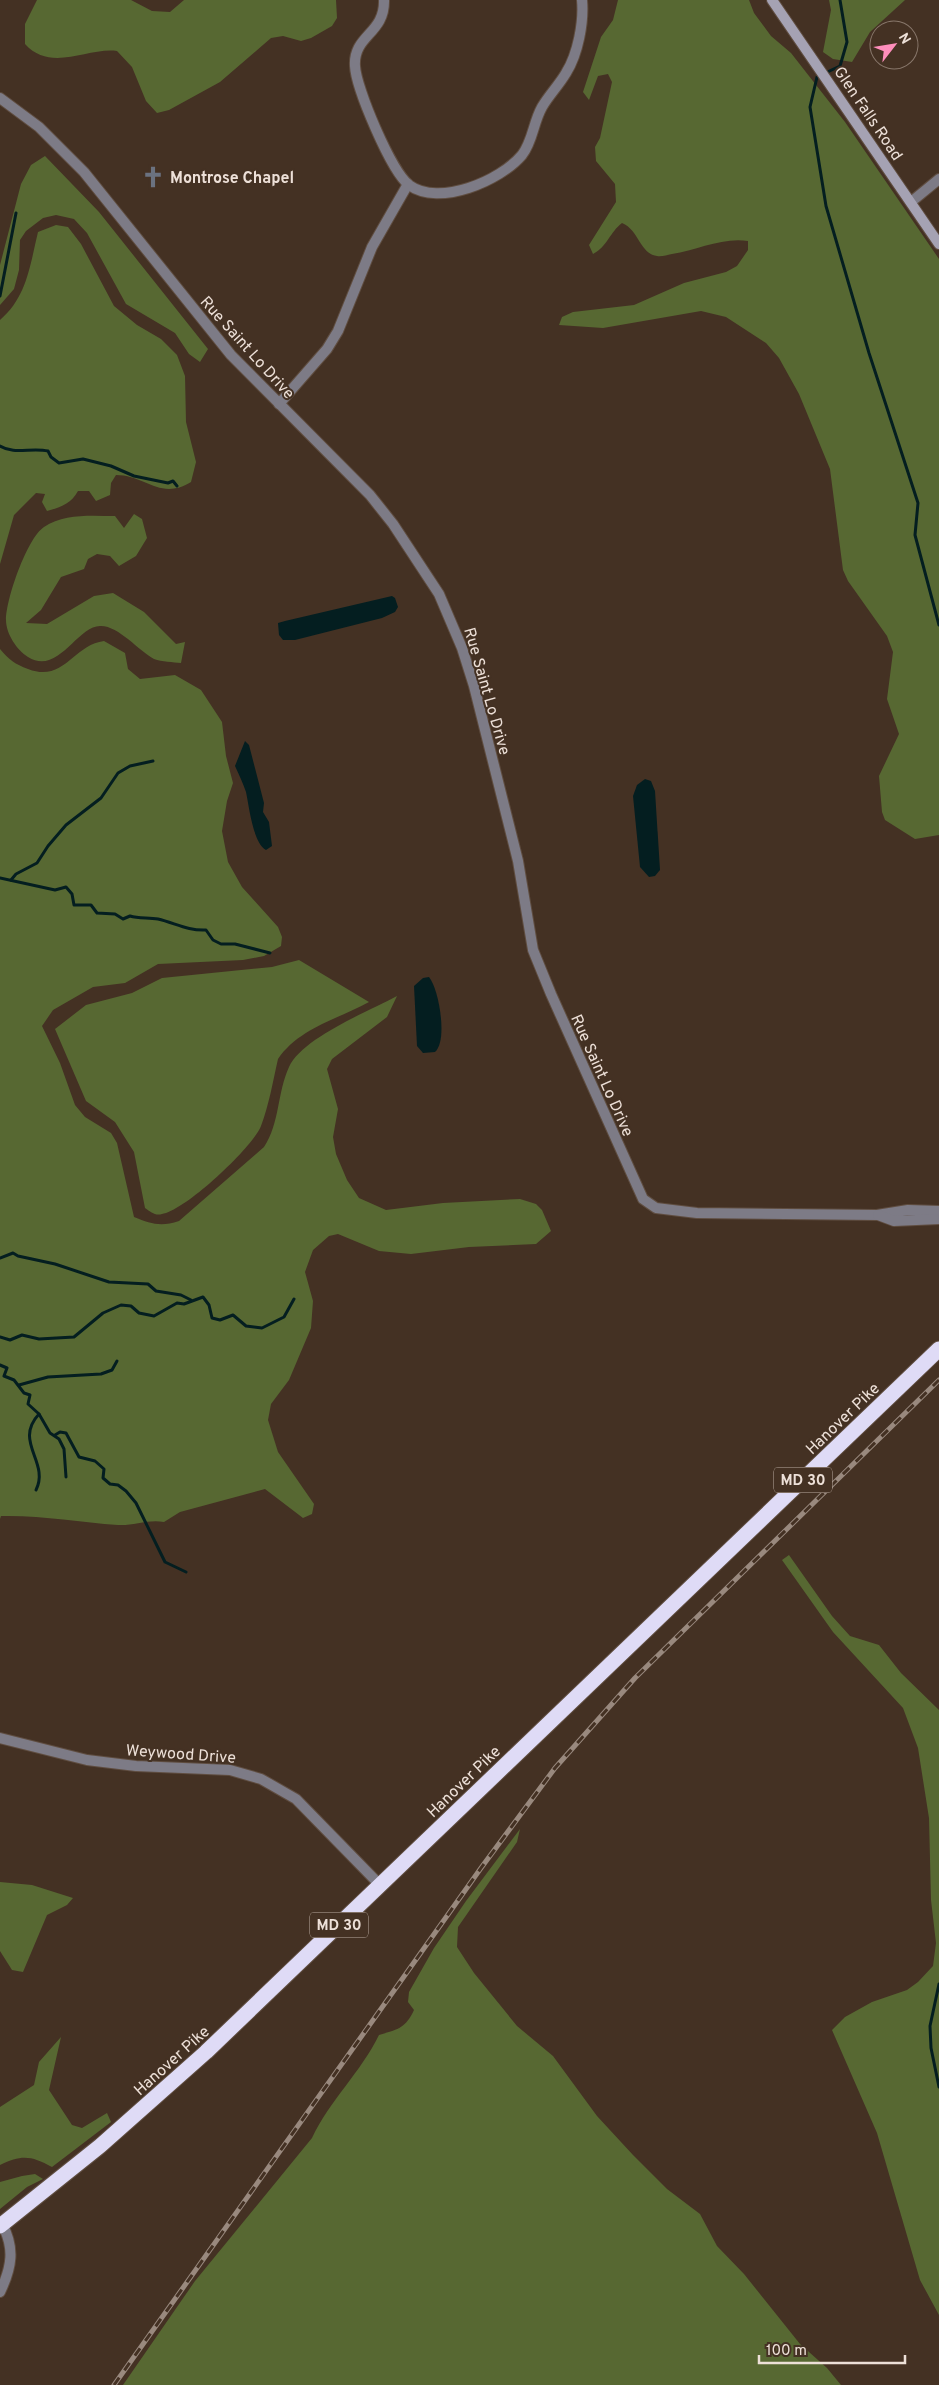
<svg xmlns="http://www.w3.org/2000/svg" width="939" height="2385" font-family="Overpass,sans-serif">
	<rect width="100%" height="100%" fill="#443123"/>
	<g fill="#576832">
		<path d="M37 0H131L152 11 170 12 184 0H336L337 18 332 26 311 38 301 41 283 36 271 38 220 82 169 110 157 113 146 101 132 67 117 51C88 47 51 73 25 44V24Z"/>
		<path d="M618 0H749L754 13 771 36 791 53 845 122 939 259V835L915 839 885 820 882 812 879 776 899 734 887 699 893 652 887 636 848 581 843 570 830 469 799 394 779 358 766 343 726 317 701 311 603 328 559 325 562 317 573 312 634 305 684 283 726 272 737 266 748 250V241C723 237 697 250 672 254 667 255 661 257 657 256 640 254 639 230 622 223 610 232 607 247 593 254L589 245 616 202 615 184 596 161 595 147 600 138 612 82 608 74 598 76 589 100 583 92 601 37 613 20Z"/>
		<path d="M829 0H905L870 32 852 62 833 59 823 52 831 10Z"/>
		<path d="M45 156 99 212 208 349 200 362 189 354 175 333 126 304 87 233 74 219 56 215 43 218 26 231 20 240 19 270 14 289 0 305V265L21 184 31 165Z"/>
		<path d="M56 225 68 227 81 244 114 306 137 325 161 339 177 355 185 376 186 422 196 462 191 482C160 501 146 475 116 475L111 483 110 495 96 501 89 491H78C71 504 61 507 47 511L42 502 45 494 36 493 14 515 0 564V320C27 297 30 265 38 232Z"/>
		<path d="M134 514 142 519 147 538 136 556 119 566 110 556 97 554 88 559 84 569 61 577 41 610 26 623 47 624 94 596 113 593 144 612 176 644 185 642 181 663C173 662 162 662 154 659 139 651 118 625 100 626 77 626 58 676 28 657 17 650 6 634 6 620 6 599 27 538 44 527 64 513 92 516 115 516L124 528Z"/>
		<path d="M104 641 125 653 128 669 140 679 175 675 201 690 222 722 226 756 233 783 227 801 222 831 228 862 242 887 278 927 282 937 281 946 264 956 243 960 158 964 125 983 93 987 53 1010 42 1026 60 1063 75 1105 85 1117 111 1133 117 1143 134 1217C151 1224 161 1227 179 1221L264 1147C280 1123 277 1093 289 1067 302 1038 369 1011 397 996L387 1017 332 1059 327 1069 338 1109 333 1137 336 1154 347 1180 359 1198 386 1210 443 1203 520 1199 536 1204 542 1210 551 1231 536 1244 469 1247 411 1254 379 1251 338 1234 329 1236 313 1250 305 1272 313 1301 311 1328 289 1380 271 1404 268 1420 278 1452 314 1504 312 1514 303 1518 265 1489 180 1512 164 1522C148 1519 133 1526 118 1525 79 1522 40 1515 1 1516L0 1519V649C9 660 15 664 28 669 64 683 73 645 104 641Z"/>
		<path d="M299 960 369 1002C338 1019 299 1028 278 1059 273 1081 269 1105 261 1126 253 1147 185 1211 162 1214 155 1216 151 1212 145 1208L134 1152 115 1122 86 1101 55 1029 86 1005 132 993 162 978 272 967Z"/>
		<path d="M789 1555 832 1616 850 1636 879 1645 901 1673 939 1710V2315L920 2280 877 2133 832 2030 845 2017 872 2002 907 1990 918 1982 933 1966 936 1943 931 1900 929 1818 918 1748 903 1708 833 1632 782 1560Z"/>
		<path d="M520 1829 517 1842 458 1927 457 1947 474 1973 517 2026 553 2056 597 2116 633 2155 667 2189 700 2214 717 2246 744 2274 800 2344 827 2368 841 2385H123L195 2281 312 2138C330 2100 361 2072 379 2035 398 2029 405 2029 414 2010L408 2002 409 1992 434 1948 466 1901Z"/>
		<path d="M0 1882 32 1885 73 1898 67 1905 47 1915 23 1972 12 1970 0 1951Z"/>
		<path d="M61 2037 49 2090 72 2125 82 2128 107 2113 111 2122 52 2167C32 2156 22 2154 0 2165V2107L34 2085 39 2062Z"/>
		<path d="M35 2174 43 2179 27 2187 0 2209V2182L22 2176Z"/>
	</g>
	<g fill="#041e20">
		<path d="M392 596 395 598 398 607 395 612 382 618 295 640H283L279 635 278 623 285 621Z"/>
		<path d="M245 741 249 745 264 803 263 812 269 822 272 846 266 850C253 843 249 806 246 792 243 783 239 775 235 766Z"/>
		<path d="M645 779 651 781 655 791 660 870 655 876 649 877 640 867 633 796 637 785Z"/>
		<path d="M429 977C439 989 448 1041 435 1052L423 1053 417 1046 414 986 423 978Z"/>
	</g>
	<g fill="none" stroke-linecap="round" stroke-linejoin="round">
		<g stroke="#041e20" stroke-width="3">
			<path d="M840 0 847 42 840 66 817 77 810 107 826 206 869 353 918 503 915 535 939 625"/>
			<path d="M0 296 16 213"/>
			<path d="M0 446C14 455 32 447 48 451L51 457 59 463 83 459 111 466 134 476 168 483 173 481 177 486"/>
			<path d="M0 878 55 890 66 887 72 894 74 905H91L97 913 115 914 123 919 130 916C139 919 149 917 158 919 175 923 188 931 206 930L213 940 221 944H235L270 953"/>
			<path d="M11 880 16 874 37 863 48 846 66 825 101 798 118 773 130 766 153 761"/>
			<path d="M0 1258 13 1253 18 1256 55 1264 109 1282 148 1284 156 1291 181 1295 191 1300"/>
			<path d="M0 1337 10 1340 22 1335 39 1339 74 1337 103 1313 121 1305 131 1306 139 1313 154 1316 177 1303 184 1304 203 1297 209 1305 212 1318 220 1320 233 1315 246 1326 262 1328 284 1317 294 1299"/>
			<path d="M0 1365 7 1368 4 1376 14 1380 24 1393 30 1395 28 1404 39 1414 50 1433 59 1439 64 1449 66 1477"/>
			<path d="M19 1385 48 1377 101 1374 112 1370 117 1361"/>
			<path d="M55 1435 60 1432 66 1433 79 1457 95 1461 104 1469 103 1478 110 1484 118 1485 126 1491 136 1503 165 1562 186 1572"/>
			<path d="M36 1490C50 1462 13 1442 39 1414"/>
			<path d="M939 1984 930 2026 931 2048 939 2087"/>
		</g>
		<g stroke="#5f4d40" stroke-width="12">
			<g id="street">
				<path d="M384 0C385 34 353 35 355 66 356 88 391 171 409 185 439 207 500 181 522 155 533 141 533 123 542 107 549 95 559 85 566 73 578 54 584 22 582 0"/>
				<path d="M0 98 39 127 84 172 231 355 370 495 393 524 439 594 462 648 474 686 518 861 533 950 551 994 643 1199 656 1208 697 1213 877 1215 908 1210 939 1211"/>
				<path d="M911 202 939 179"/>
				<path d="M279 404 327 349 338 331 372 247 408 184"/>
				<path d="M878 1215 894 1221 939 1219"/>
				<path d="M0 1738 87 1760 136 1766 230 1770 261 1779 296 1799 380 1885"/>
				<path d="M0 2292C12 2267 15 2248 2 2224"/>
			</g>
		</g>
		<g stroke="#5f4d40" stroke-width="12">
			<path id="secondary" d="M772 0 939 244"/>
		</g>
		<g stroke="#5f4d40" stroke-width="17">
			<path id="highway" d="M0 2226 100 2146 206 2052 939 1349"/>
		</g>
		<use href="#street" stroke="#7d7b86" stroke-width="10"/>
		<use href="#secondary" stroke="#a5a2b3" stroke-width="10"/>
		<use href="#highway" stroke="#dfdbf6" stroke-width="15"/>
		<g stroke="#99897e" stroke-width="5">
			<path id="rail" d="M114 2385 481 1868 555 1768 635 1678 939 1380"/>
		</g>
		<use href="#rail" stroke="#443123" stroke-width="3" stroke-dasharray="9" stroke-linecap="butt"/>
	</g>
	<defs>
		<g id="church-bare" transform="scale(1.725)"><path d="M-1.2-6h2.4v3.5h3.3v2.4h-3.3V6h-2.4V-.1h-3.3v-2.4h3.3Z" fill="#6b7280" stroke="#443123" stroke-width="2.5" paint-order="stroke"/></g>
	</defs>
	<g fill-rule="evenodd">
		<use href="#church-bare" x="153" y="177"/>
	</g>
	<g text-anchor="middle" stroke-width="4" stroke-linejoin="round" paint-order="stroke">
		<g fill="#443123" stroke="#baaca2" stroke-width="1">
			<rect x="774" y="1467.5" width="58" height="25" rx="4"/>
			<rect x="310" y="1912.5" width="58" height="25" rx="4"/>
		</g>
		<g font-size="15" font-weight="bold" fill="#ede0d8">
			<text x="803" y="1485">MD 30</text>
			<text x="339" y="1930">MD 30</text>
		</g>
		<g font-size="16" fill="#ede0d8" stroke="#443123">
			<text transform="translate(869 113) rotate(56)" y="6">Glen Falls Road</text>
			<text transform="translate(248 347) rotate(48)" y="6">Rue Saint Lo Drive</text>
			<text transform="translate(488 691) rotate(74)" y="6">Rue Saint Lo Drive</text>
			<text transform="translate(603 1075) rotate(66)" y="6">Rue Saint Lo Drive</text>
			<text transform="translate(842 1418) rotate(-44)" y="6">Hanover Pike</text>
			<text transform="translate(181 1753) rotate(4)" y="6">Weywood Drive</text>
			<text transform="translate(463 1781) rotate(-44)" y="6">Hanover Pike</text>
			<text transform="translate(171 2060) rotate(-42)" y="6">Hanover Pike</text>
		</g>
		<g font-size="16" font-weight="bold" fill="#ede0d8" stroke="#443123" text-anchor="start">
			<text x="170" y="183">Montrose Chapel</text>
		</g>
	</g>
	<g transform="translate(894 45) rotate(59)"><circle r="24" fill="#443123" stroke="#88776b"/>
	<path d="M0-4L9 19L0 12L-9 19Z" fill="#fe8ebb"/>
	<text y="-8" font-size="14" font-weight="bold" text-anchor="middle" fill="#ede0d8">N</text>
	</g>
	<path d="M759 2355v8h146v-8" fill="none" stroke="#ede0d8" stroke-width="2.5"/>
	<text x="766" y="2355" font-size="15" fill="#ede0d8" stroke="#443123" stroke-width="4" paint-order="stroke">100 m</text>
</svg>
